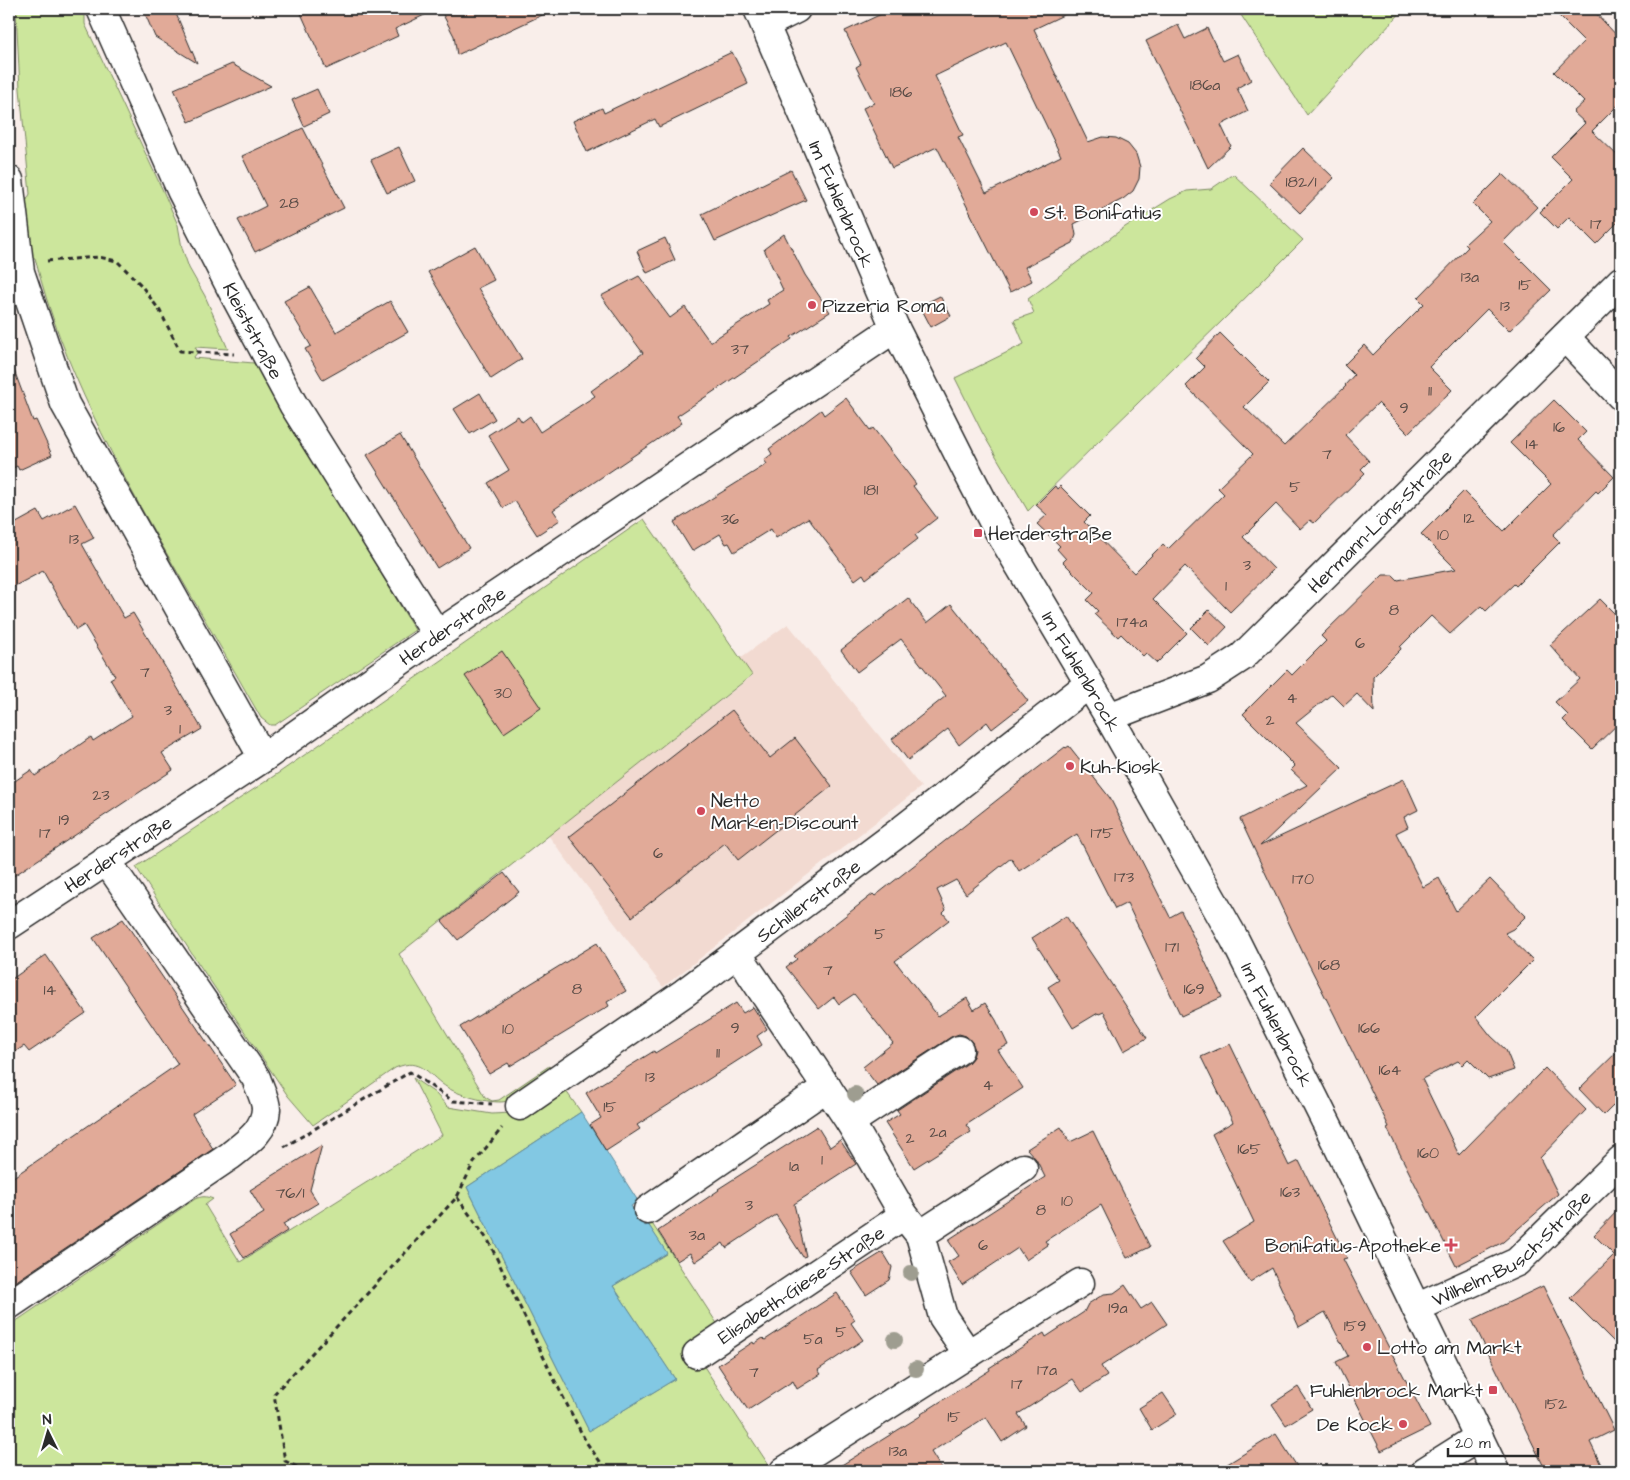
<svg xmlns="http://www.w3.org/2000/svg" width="1630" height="1480" font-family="'Architects Daughter',sans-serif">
	<rect width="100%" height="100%" fill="#f9eeea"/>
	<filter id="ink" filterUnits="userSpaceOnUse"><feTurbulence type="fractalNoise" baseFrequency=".02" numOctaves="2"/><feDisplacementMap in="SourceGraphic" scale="10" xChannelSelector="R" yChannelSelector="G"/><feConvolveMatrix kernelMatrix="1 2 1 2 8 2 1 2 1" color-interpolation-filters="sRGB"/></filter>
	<g filter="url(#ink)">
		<path fill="#f2dad1" d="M788 624 921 787 663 987 548 835 752 676 740 658Z"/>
		<g fill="#cce69c" stroke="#7c8864">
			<path d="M16 9H85V24L164 193 178 225 182 248 189 268 205 296 228 349 195 347 198 352 193 358 254 363 415 630 275 725H270L261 718C231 665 201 613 171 561 116 465 62 366 35 258H29L20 213 30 194 20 89Z"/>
			<path d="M1237 9H1404L1307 115Z"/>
			<path d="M1234 175 1303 240C1213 332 1119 420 1028 511L982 432 955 378 1024 344 1014 320 1034 313 1028 299 1125 227 1170 199 1187 191 1211 189 1230 176Z"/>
			<path d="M644 519 752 675 399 954 485 1097 492 1101 499 1100 549 1066 558 1078C544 1084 522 1098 508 1101 494 1105 461 1096 448 1088 428 1076 423 1056 395 1068L313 1125 288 1096 192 954 136 867 280 772Z"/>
			<path d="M413 1078 435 1093 448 1107 492 1114 511 1113 563 1087 581 1112 467 1187 589 1431 675 1379 613 1286 666 1254 648 1224 651 1222 718 1325 682 1349 694 1370 703 1365 770 1467 763 1471H9V1326L195 1199C202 1196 206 1196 213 1199L205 1205 240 1262 442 1135Z"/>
		</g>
		<path fill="#82c8e3" stroke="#5f8999" d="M581 1112 638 1201 631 1206 645 1226 648 1224 667 1253 613 1286 675 1379 589 1431 467 1187Z"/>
		<g fill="#e1aa98" stroke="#2b2b2b" fill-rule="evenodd">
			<path d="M143 9H174L197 63 155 37Z"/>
			<path d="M299 9H437L395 29 398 36 326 69Z"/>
			<path d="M440 9H555L457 55 454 36Z"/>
			<path d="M892 9H1076L1034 29 1088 142 1103 137 1116 138 1128 144 1136 154 1140 167 1139 179 1133 191 1123 199 1074 224 1076 235 1073 243 1025 267 1032 281 1010 292 937 147 892 168 863 108 874 103 856 67 861 64 845 31ZM1006 42 1061 156 986 193 958 137 963 135 935 76Z"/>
			<path d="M1552 9H1592L1621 40V102L1592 131 1621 159V219L1596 244 1569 217 1557 229 1540 212 1573 179 1551 157 1585 123 1573 112 1584 102 1554 72 1584 41Z"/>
			<path d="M1178 25 1185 39 1207 28 1223 61 1238 54 1251 80 1237 88 1248 111 1221 125 1231 146 1208 168 1146 41Z"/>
			<path d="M732 52 748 84 659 127 655 119 587 152 573 121 602 108 604 113Z"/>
			<path d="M232 64 271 86 189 122 174 89Z"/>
			<path d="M317 89 329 114 304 126 292 100Z"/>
			<path d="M303 128 344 208 255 252 238 220 266 206 242 156Z"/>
			<path d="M399 147 415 181 387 193 371 160Z"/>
			<path d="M1303 148 1334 178 1300 213 1269 183Z"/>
			<path d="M791 170 806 200 715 241 702 214Z"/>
			<path d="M1503 174 1537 207 1503 242 1551 290 1509 331 1487 309 1429 367 1452 390 1408 433 1378 403 1345 435 1369 461 1361 469 1365 473 1314 523 1310 520 1300 529 1276 504 1243 537 1274 569 1230 612 1185 566 1153 599 1187 633 1157 663 1146 653 1143 656 1121 634 1118 637 1094 614 1098 611 1087 600 1094 593 1063 562 1066 559 1057 549 1060 546 1037 524 1047 515 1036 505 1055 486 1057 489 1060 486 1090 516 1084 522 1134 573 1163 544 1168 549 1224 494 1218 488 1253 454 1186 386 1205 367 1196 358 1220 333 1269 382 1244 407 1284 446 1346 386 1345 385 1354 375 1344 365 1364 345 1373 355 1424 304 1418 298 1468 247 1465 244 1490 221 1473 204Z"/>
			<path d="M784 234 805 275 830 312 791 337 792 339 677 416 682 423 553 510 560 520 537 535 515 501 503 508 488 483 509 470 488 435 518 416 522 422 530 416 540 432 595 396 591 391 643 353 601 296 639 276 670 318 685 307 710 342 769 304 767 300 783 290 764 249Z"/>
			<path d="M665 238 675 260 647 273 637 251Z"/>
			<path d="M475 246 494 280 478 288 522 359 491 379 428 272Z"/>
			<path d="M310 287 336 332 390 301 408 332 323 380 305 349 311 346 284 301Z"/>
			<path d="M940 296 951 316 931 327 920 306Z"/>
			<path d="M9 362H11L33 421 36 420 52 455 19 470 17 466 9 470Z"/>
			<path d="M480 393 495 419 470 434 454 409Z"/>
			<path d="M846 398 870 430 873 428 916 484 913 486 937 518 915 535 918 539 866 579 863 574 855 580 808 518 776 538 771 529 734 552 729 543 726 544 720 534 692 551 674 522 767 464 764 460 772 454 769 449 821 410 824 415Z"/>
			<path d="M1554 400 1586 432 1578 440 1614 477 1598 493 1596 491 1553 535 1560 542 1516 586 1514 584 1486 611 1481 606 1450 634 1431 616 1400 647 1401 649 1373 677 1374 712 1357 694 1344 706 1332 694 1296 723 1342 768 1260 846 1404 779 1418 810 1404 817 1408 827 1396 833 1423 887 1439 878 1456 911 1490 879 1526 916 1513 929 1505 933 1533 960 1476 1017 1491 1036 1506 1050 1514 1070 1488 1079 1468 1059 1462 1065 1458 1061 1422 1079 1459 1155 1545 1068 1586 1110 1540 1158 1558 1194 1503 1242 1456 1266 1387 1128 1389 1127 1335 1016 1303 953 1240 819 1307 785 1291 770 1295 766 1243 714 1287 670 1292 675 1326 641 1321 636 1383 575H1393L1398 580 1456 569 1421 534 1464 491 1504 531 1551 484 1510 443Z"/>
			<path d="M400 435 469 548 437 568 367 455Z"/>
			<path d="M75 504 94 538 82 544 124 618 133 613 202 729 162 753 173 770 9 879V785L31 770 35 776 91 737 93 741 132 716 110 679 115 676 84 625 76 630 43 571 9 589V527L38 511 44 521Z"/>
			<path d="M908 598 927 623 951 604 1028 701 992 729 987 722 959 745 948 729 908 760 892 739 946 696 901 639 857 672 841 650Z"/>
			<path d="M1600 599 1621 620V721L1592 749 1563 720 1568 715 1555 702 1580 679 1550 645Z"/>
			<path d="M1209 610 1227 627 1209 646 1191 628Z"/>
			<path d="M502 651 541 708 504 733 465 676Z"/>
			<path d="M732 710 770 758 795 738 832 786 738 860 725 843 632 917 569 837Z"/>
			<path d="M1069 746 1110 798 1170 917 1181 911 1222 997 1181 1016 1127 903 1115 909 1077 834 1019 871 1011 858 966 894 956 880 937 890 946 910 943 913 949 920 895 961 938 1016 967 998 974 1010 985 1003 996 1020 1008 1045 998 1050 1023 1088 966 1125 971 1132 914 1168 885 1123 900 1114 897 1110 968 1063 973 1057 975 1050 972 1042 966 1036 959 1034 951 1037 877 1085 863 1067 893 1043 854 994 839 1004 834 997 819 1009 786 967 797 959 794 956 873 894 875 896 1025 778 1065 747 1066 748Z"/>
			<path d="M504 873 519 892 458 940 442 921Z"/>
			<path d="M1066 916 1122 1000 1147 1038 1124 1051 1104 1012 1099 1014 1098 1013 1073 1028 1048 987 1059 980 1032 938Z"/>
			<path d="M123 919 236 1085 192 1114 213 1149 9 1286V1180L178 1064 93 938Z"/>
			<path d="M597 943 626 991 607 1002 609 1006 510 1066 508 1063 489 1074 460 1027Z"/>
			<path d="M46 955 86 1013 29 1052 24 1046 9 1056V981Z"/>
			<path d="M736 1003 743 1013 753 1007 767 1029 757 1036 762 1045 637 1125 640 1129 606 1151 590 1125 601 1118 586 1093 654 1051 655 1053Z"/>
			<path d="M1230 1044 1289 1166 1299 1161 1347 1258 1343 1259 1430 1427 1381 1451 1336 1362 1348 1356 1325 1312 1299 1327 1272 1268 1250 1282 1223 1241 1254 1222 1212 1134 1233 1122 1201 1057Z"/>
			<path d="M1621 1048V1098L1604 1115 1579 1089Z"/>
			<path d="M817 1126 830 1147 840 1140 856 1164 794 1204 806 1256 803 1257 776 1215 726 1248 723 1243 695 1262 690 1253 677 1261 658 1231 719 1190 718 1189Z"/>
			<path d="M1061 1127 1070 1142 1093 1131 1150 1247 1127 1258 1101 1205 1045 1241 1048 1245 1026 1260 1018 1248 962 1285 948 1262 959 1256 948 1240 1045 1177 1036 1159 1027 1149Z"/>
			<path d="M322 1145 310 1190 318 1203 283 1224 287 1231 244 1258 230 1234 264 1213 250 1190Z"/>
			<path d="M1621 1207V1349L1570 1298 1614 1255 1594 1235Z"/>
			<path d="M883 1252 892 1267 889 1280 866 1295 851 1272Z"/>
			<path d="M1125 1285 1141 1309 1152 1302 1167 1324 1101 1366 1107 1376 1082 1392 1073 1379 1018 1414 1026 1426 1002 1442 986 1417 931 1452 943 1471H832L922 1415 921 1414 990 1370 989 1368 1044 1333 1046 1337 1084 1312 1088 1304 1104 1294 1114 1293Z"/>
			<path d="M1543 1286 1614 1430 1590 1442 1604 1471H1546L1472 1320Z"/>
			<path d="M837 1293 855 1320 851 1323 863 1340 818 1370 821 1374 797 1389 793 1381 748 1410 718 1365 753 1342 754 1344 763 1338 765 1340Z"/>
			<path d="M1298 1387 1312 1409 1286 1425 1272 1404Z"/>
			<path d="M1163 1393 1177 1414 1152 1430 1139 1408Z"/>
			<path d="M1276 1434 1300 1471H1216Z"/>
		</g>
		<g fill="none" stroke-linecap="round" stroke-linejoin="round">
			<g stroke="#2b2b2b" stroke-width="31">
				<g id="minor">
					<path id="s1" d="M101 9 182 192 235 296 293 404 437 635"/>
					<path id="s2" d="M758 9 895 328 967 471 993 521 1109 717 1235 940 1337 1144 1495 1471"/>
					<path d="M766 24 796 9"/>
					<path d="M9 180 20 272 65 404 263 758"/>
					<path d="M1565 337 1621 396"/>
					<path id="s3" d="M1109 717 1208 679 1242 657 1621 281"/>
					<path id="s4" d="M9 925 263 758 437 635 895 328"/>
					<path d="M737 953 850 1122 904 1215 920 1235 943 1317 968 1354"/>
					<path id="s5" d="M520 1106 684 993 898 833 1089 684"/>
					<path d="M850 1122 959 1050"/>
					<path d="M648 1210 827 1087"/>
					<path d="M920 1235 1023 1168"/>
					<path d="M9 1305 230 1156C246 1143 265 1131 266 1109 266 1100 259 1087 256 1078L106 860"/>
					<path id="s6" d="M1416 1308 1517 1262 1621 1160"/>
					<path id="s7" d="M697 1354 904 1215"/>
					<path d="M784 1471 1080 1283"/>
					<path d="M1425 1471 1479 1437"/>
				</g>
			</g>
			<g stroke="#2b2b2b" stroke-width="3" stroke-dasharray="5 4" stroke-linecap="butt">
				<path d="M47 261 99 257 117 261 141 285 160 311 180 351 234 354"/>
				<path d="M284 1147 410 1072 453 1101 492 1104"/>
				<path d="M457 1197 489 1242 553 1377 586 1442 607 1471"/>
				<path d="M305 1471 285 1461 274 1394 457 1197 473 1164 502 1128"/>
			</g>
			<use href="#minor" stroke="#fff" stroke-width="28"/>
		</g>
		<g fill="#9e9d90">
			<circle cx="855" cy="1094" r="8"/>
			<circle cx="911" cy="1273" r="8"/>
			<circle cx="895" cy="1340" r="8"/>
			<circle cx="916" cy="1369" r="8"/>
		</g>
	</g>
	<g fill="#d1495b" stroke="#fff" stroke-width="2">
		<circle cx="1034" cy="212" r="5"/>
		<circle cx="812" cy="305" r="5"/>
		<rect x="973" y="528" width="10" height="10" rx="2.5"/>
		<circle cx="1070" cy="766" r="5"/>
		<circle cx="701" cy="811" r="5"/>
		<path d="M1448.5 1237.5h5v5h5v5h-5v5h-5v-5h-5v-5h5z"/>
		<circle cx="1367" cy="1347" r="5"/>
		<rect x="1488" y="1385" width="10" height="10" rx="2.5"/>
		<circle cx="1403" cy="1424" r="5"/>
	</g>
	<g text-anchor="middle" stroke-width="4" stroke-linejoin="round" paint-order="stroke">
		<g font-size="16" fill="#584b46">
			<text x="1205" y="90">186a</text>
			<text x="901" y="97">186</text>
			<text x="1301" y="187">182/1</text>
			<text x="289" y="208">28</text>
			<text x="1596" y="229">17</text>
			<text x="1470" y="282">13a</text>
			<text x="1525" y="290">15</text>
			<text x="1505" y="311">13</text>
			<text x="740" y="354">37</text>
			<text x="1430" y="396">11</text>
			<text x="1404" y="413">9</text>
			<text x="1559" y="432">16</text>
			<text x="1532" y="449">14</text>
			<text x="1327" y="459">7</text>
			<text x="1295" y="492">5</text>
			<text x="871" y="495">181</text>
			<text x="1469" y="523">12</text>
			<text x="730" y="524">36</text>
			<text x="1443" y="540">10</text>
			<text x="74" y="544">13</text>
			<text x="1247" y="570">3</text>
			<text x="1226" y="591">1</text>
			<text x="1394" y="615">8</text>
			<text x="1132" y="627">174a</text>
			<text x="1360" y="648">6</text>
			<text x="145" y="677">7</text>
			<text x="503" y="698">30</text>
			<text x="1292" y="703">4</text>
			<text x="168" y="715">3</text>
			<text x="1270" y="725">2</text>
			<text x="180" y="734">1</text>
			<text x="101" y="800">23</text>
			<text x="64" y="825">19</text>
			<text x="45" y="838">17</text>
			<text x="1102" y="838">175</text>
			<text x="658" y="858">6</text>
			<text x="1124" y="882">173</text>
			<text x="1303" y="884">170</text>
			<text x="880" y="939">5</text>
			<text x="1172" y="952">171</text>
			<text x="1329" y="970">168</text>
			<text x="828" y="975">7</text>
			<text x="577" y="994">8</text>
			<text x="1194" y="994">169</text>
			<text x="50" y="995">14</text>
			<text x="735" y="1033">9</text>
			<text x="1369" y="1033">166</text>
			<text x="508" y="1034">10</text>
			<text x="718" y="1058">11</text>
			<text x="1390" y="1075">164</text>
			<text x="650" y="1082">13</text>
			<text x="988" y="1090">4</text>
			<text x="610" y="1112">15</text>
			<text x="938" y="1137">2a</text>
			<text x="910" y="1143">2</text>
			<text x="1249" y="1154">165</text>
			<text x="1428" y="1158">160</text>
			<text x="822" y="1165">1</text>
			<text x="794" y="1171">1a</text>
			<text x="1290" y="1197">163</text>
			<text x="290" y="1198">76/1</text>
			<text x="1067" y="1206">10</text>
			<text x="749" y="1210">3</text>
			<text x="1041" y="1215">8</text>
			<text x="697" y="1240">3a</text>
			<text x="983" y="1250">6</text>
			<text x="1118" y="1313">19a</text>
			<text x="1355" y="1331">159</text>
			<text x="841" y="1337">5</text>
			<text x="813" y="1344">5a</text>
			<text x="1047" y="1375">17a</text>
			<text x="754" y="1377">7</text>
			<text x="1017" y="1389">17</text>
			<text x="1556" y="1409">152</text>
			<text x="954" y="1422">15</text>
			<text x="898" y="1456">13a</text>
		</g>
		<g font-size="19" fill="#2b2b2b" stroke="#fff">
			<text dy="7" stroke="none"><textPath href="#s2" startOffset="212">Im Fuhlenbrock</textPath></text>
			<text dy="7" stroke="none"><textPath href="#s1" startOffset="356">Kleiststraße</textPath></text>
			<text dy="7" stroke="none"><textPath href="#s3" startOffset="340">Hermann-Löns-Straße</textPath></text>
			<text dy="7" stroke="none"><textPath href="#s4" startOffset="535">Herderstraße</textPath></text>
			<text dy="7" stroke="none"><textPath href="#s2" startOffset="738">Im Fuhlenbrock</textPath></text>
			<text dy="7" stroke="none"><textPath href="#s4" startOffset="130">Herderstraße</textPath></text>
			<text dy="7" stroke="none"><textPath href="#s5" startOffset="354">Schillerstraße</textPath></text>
			<text dy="7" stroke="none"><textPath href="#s2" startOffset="1142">Im Fuhlenbrock</textPath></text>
			<text dy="7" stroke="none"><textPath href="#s6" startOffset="114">Wilhelm-Busch-Straße</textPath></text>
			<text dy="7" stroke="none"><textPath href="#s7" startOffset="125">Elisabeth-Giese-Straße</textPath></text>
		</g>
		<g font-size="19" fill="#2b2b2b" stroke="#fff" text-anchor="start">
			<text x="1044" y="219">St. Bonifatius</text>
			<text x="822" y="312">Pizzeria Roma</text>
			<text x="988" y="540">Herderstraße</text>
			<text x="1080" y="773">Kuh-Kiosk</text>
			<text x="711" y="807">Netto<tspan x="711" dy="22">Marken-Discount</tspan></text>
			<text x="1441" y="1252" text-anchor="end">Bonifatius-Apotheke</text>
			<text x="1377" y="1354">Lotto am Markt</text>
			<text x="1483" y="1397" text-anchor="end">Fuhlenbrock Markt</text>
			<text x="1393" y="1431" text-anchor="end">De Kock</text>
		</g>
	</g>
	<rect width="1630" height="1480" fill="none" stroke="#fff" stroke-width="30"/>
	<rect x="15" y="15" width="1600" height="1450" fill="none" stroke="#2b2b2b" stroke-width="2" filter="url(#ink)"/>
	<g transform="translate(48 1432) rotate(355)" stroke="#ffffff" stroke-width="4" paint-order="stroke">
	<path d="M0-4L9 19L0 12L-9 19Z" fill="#2b2b2b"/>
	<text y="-8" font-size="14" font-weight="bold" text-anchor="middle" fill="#2b2b2b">N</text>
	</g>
	<path d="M1448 1448v8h90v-8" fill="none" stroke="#2b2b2b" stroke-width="2.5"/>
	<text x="1455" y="1448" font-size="15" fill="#2b2b2b" stroke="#ffffff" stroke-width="4" paint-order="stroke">20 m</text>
</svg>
